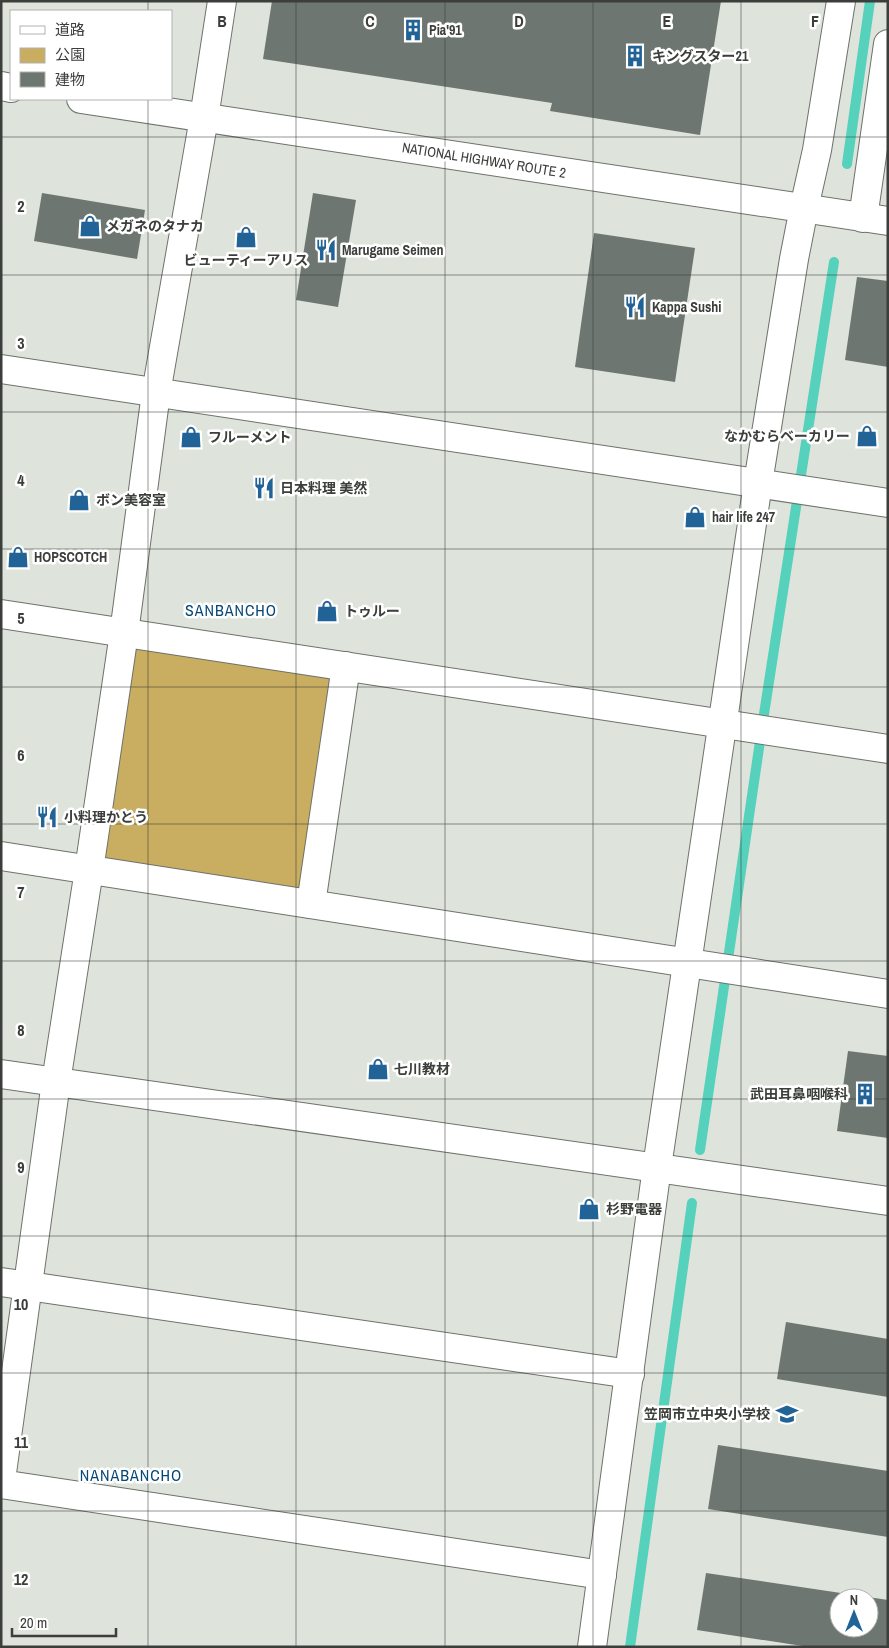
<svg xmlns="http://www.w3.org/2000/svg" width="889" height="1648" font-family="'Archivo Narrow','Noto Sans JP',sans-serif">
	<rect width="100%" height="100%" fill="#dee3db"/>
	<path fill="#c9ad60" d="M124 633 346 666 311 904 89 870Z"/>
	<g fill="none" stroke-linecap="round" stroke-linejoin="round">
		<g stroke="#55d1bc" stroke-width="10">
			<path d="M847 164 870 1"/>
			<path d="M700 1150 764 714 834 262"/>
			<path d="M630 1647 692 1203"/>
		</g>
	</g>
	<g fill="#6d7670" fill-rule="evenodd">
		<path d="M272 1H721L700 135 550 111 552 103 263 59Z"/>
		<path d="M42 193 145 210 137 259 34 241Z"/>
		<path d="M313 193 356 200 338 307 296 300Z"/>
		<path d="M594 233 695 248 675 382 575 367Z"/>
		<path d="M857 277 888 281V367L845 360Z"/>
		<path d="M848 1051 888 1056V1138L837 1131Z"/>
		<path d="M786 1322 888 1339V1397L777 1379Z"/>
		<path d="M718 1445 888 1471V1537L708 1509Z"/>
		<path d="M706 1573 888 1600V1647H809L697 1630ZM839 1598H869V1628H839Z"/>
	</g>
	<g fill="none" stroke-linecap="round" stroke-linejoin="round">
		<g stroke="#6d726a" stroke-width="30">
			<g id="minor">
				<path d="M804 208 817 150 841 1"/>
				<path d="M863 218 888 44"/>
				<path d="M1 369 888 503"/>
				<path d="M1 614 888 749"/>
				<path d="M1 856 888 994"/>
				<path d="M311 904 346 666"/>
				<path d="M1 1074 888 1201"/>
				<path d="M1 1282 630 1374"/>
				<path d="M1 1480 56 1082 89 870 124 633 156 393 204 118 222 1"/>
				<path d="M1 1484 602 1575"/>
			</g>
		</g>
		<g stroke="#6d726a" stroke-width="30">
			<path id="tertiary" d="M592 1647 657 1167 758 483 794 259 804 208"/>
		</g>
		<g stroke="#6d726a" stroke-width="30">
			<g id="trunk">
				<path d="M1 86 11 88"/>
				<path d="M81 99 888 221"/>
			</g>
		</g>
		<use href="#minor" stroke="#fff" stroke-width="28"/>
		<use href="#tertiary" stroke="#fff" stroke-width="28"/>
		<use href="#trunk" stroke="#fff" stroke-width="28"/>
	</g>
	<path fill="none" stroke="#3b3e3a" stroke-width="1" stroke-opacity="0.55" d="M148 1V11M296 1V1647M445 1V1647M593 1V1647M741 1V1647M148 99V1647M1 137H888M1 275H888M1 412H888M1 549H888M1 687H888M1 824H888M1 961H888M1 1099H888M1 1236H888M1 1373H888M1 1511H888"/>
	<defs>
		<g id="building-bare" transform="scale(1.725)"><path d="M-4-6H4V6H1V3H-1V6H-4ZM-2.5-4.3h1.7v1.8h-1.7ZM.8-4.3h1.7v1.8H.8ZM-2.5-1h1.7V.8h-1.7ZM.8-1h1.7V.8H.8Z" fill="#216297" stroke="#fff" stroke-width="2.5" paint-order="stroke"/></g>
		<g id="shop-bare" transform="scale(1.725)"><path d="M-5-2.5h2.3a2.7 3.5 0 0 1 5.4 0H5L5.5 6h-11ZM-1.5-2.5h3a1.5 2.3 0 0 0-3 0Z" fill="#216297" stroke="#fff" stroke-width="2.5" paint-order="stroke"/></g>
		<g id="restaurant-bare" transform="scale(1.725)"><path d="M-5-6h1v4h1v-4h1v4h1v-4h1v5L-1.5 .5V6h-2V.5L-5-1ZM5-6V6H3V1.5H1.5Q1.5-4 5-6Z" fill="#216297" stroke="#fff" stroke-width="2.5" paint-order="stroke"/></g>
		<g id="school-bare" transform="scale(1.725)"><path d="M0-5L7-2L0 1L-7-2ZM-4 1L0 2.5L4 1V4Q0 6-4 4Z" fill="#216297" stroke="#fff" stroke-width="2.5" paint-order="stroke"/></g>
	</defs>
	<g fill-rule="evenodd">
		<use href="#building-bare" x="413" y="30"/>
		<use href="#building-bare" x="635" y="56"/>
		<use href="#shop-bare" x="90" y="226"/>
		<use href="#shop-bare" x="246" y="237"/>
		<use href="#restaurant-bare" x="326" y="250"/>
		<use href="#restaurant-bare" x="635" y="307"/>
		<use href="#shop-bare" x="867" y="436"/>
		<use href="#shop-bare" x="191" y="437"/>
		<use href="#restaurant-bare" x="264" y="488"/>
		<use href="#shop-bare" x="79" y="500"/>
		<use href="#shop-bare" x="695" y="517"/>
		<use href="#shop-bare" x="18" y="557"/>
		<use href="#shop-bare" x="327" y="611"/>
		<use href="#restaurant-bare" x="47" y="817"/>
		<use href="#shop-bare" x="378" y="1069"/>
		<use href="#building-bare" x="865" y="1094"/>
		<use href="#shop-bare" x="589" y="1209"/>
		<use href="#school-bare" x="787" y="1414"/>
	</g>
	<g text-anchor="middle" stroke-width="5" stroke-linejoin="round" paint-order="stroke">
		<g font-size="14" font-weight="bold" fill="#3b3e3a" stroke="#fff" text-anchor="start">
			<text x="429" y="35">Pia'91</text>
			<text x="652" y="61">キングスター21</text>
			<text x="106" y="231">メガネのタナカ</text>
			<text x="342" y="255">Marugame Seimen</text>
			<text x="246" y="265" text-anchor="middle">ビューティーアリス</text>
			<text x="652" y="312">Kappa Sushi</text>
			<text x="850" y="441" text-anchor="end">なかむらベーカリー</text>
			<text x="208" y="442">フルーメント</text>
			<text x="280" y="493">日本料理 美然</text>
			<text x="96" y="505">ボン美容室</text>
			<text x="712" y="522">hair life 247</text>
			<text x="34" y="562">HOPSCOTCH</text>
			<text x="344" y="616">トゥルー</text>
			<text x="64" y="822">小料理かとう</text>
			<text x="394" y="1074">七川教材</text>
			<text x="848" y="1099" text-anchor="end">武田耳鼻咽喉科</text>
			<text x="606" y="1214">杉野電器</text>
			<text x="770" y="1419" text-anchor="end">笠岡市立中央小学校</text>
		</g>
		<g font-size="14" fill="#3b3e3a" stroke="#fff">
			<text transform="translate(484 160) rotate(9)" y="5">NATIONAL HIGHWAY ROUTE 2</text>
		</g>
		<g font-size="16" letter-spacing="1" fill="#054776" stroke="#fff">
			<text x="231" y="616">SANBANCHO</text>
			<text x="131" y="1481">NANABANCHO</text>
		</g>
	</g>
	<g font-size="16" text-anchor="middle" font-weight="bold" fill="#3b3e3a" stroke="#fff" stroke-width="5" stroke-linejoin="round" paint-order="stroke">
		<text x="222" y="27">B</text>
		<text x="370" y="27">C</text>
		<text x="519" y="27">D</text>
		<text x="667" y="27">E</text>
		<text x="815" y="27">F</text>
		<text x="21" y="212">2</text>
		<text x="21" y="349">3</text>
		<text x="21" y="486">4</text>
		<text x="21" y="624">5</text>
		<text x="21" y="761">6</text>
		<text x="21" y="898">7</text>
		<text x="21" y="1036">8</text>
		<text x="21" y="1173">9</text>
		<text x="21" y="1310">10</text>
		<text x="21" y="1448">11</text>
		<text x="21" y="1585">12</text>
	</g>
	<rect width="889" height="1648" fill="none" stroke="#3b3e3a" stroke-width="5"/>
	<rect x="10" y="10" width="162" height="90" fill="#ffffff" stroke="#b1b2b0"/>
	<rect x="20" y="26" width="25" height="8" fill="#ffffff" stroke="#b1b2b0"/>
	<text x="55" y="35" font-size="15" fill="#3b3e3a">道路</text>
	<rect x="20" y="48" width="25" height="15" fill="#c9ad60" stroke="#b1b2b0"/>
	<text x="55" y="60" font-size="15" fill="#3b3e3a">公園</text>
	<rect x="20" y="72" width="25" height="15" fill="#6d7670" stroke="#b1b2b0"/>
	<text x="55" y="85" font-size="15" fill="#3b3e3a">建物</text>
	<g transform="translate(854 1613)"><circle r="24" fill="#ffffff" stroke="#b1b2b0"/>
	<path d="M0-4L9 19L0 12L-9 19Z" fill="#216297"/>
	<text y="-8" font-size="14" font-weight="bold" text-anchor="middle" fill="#3b3e3a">N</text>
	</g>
	<path d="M12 1628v8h104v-8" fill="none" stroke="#3b3e3a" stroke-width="2.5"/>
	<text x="20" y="1628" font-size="15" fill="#3b3e3a" stroke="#ffffff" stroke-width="4" paint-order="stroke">20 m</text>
</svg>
